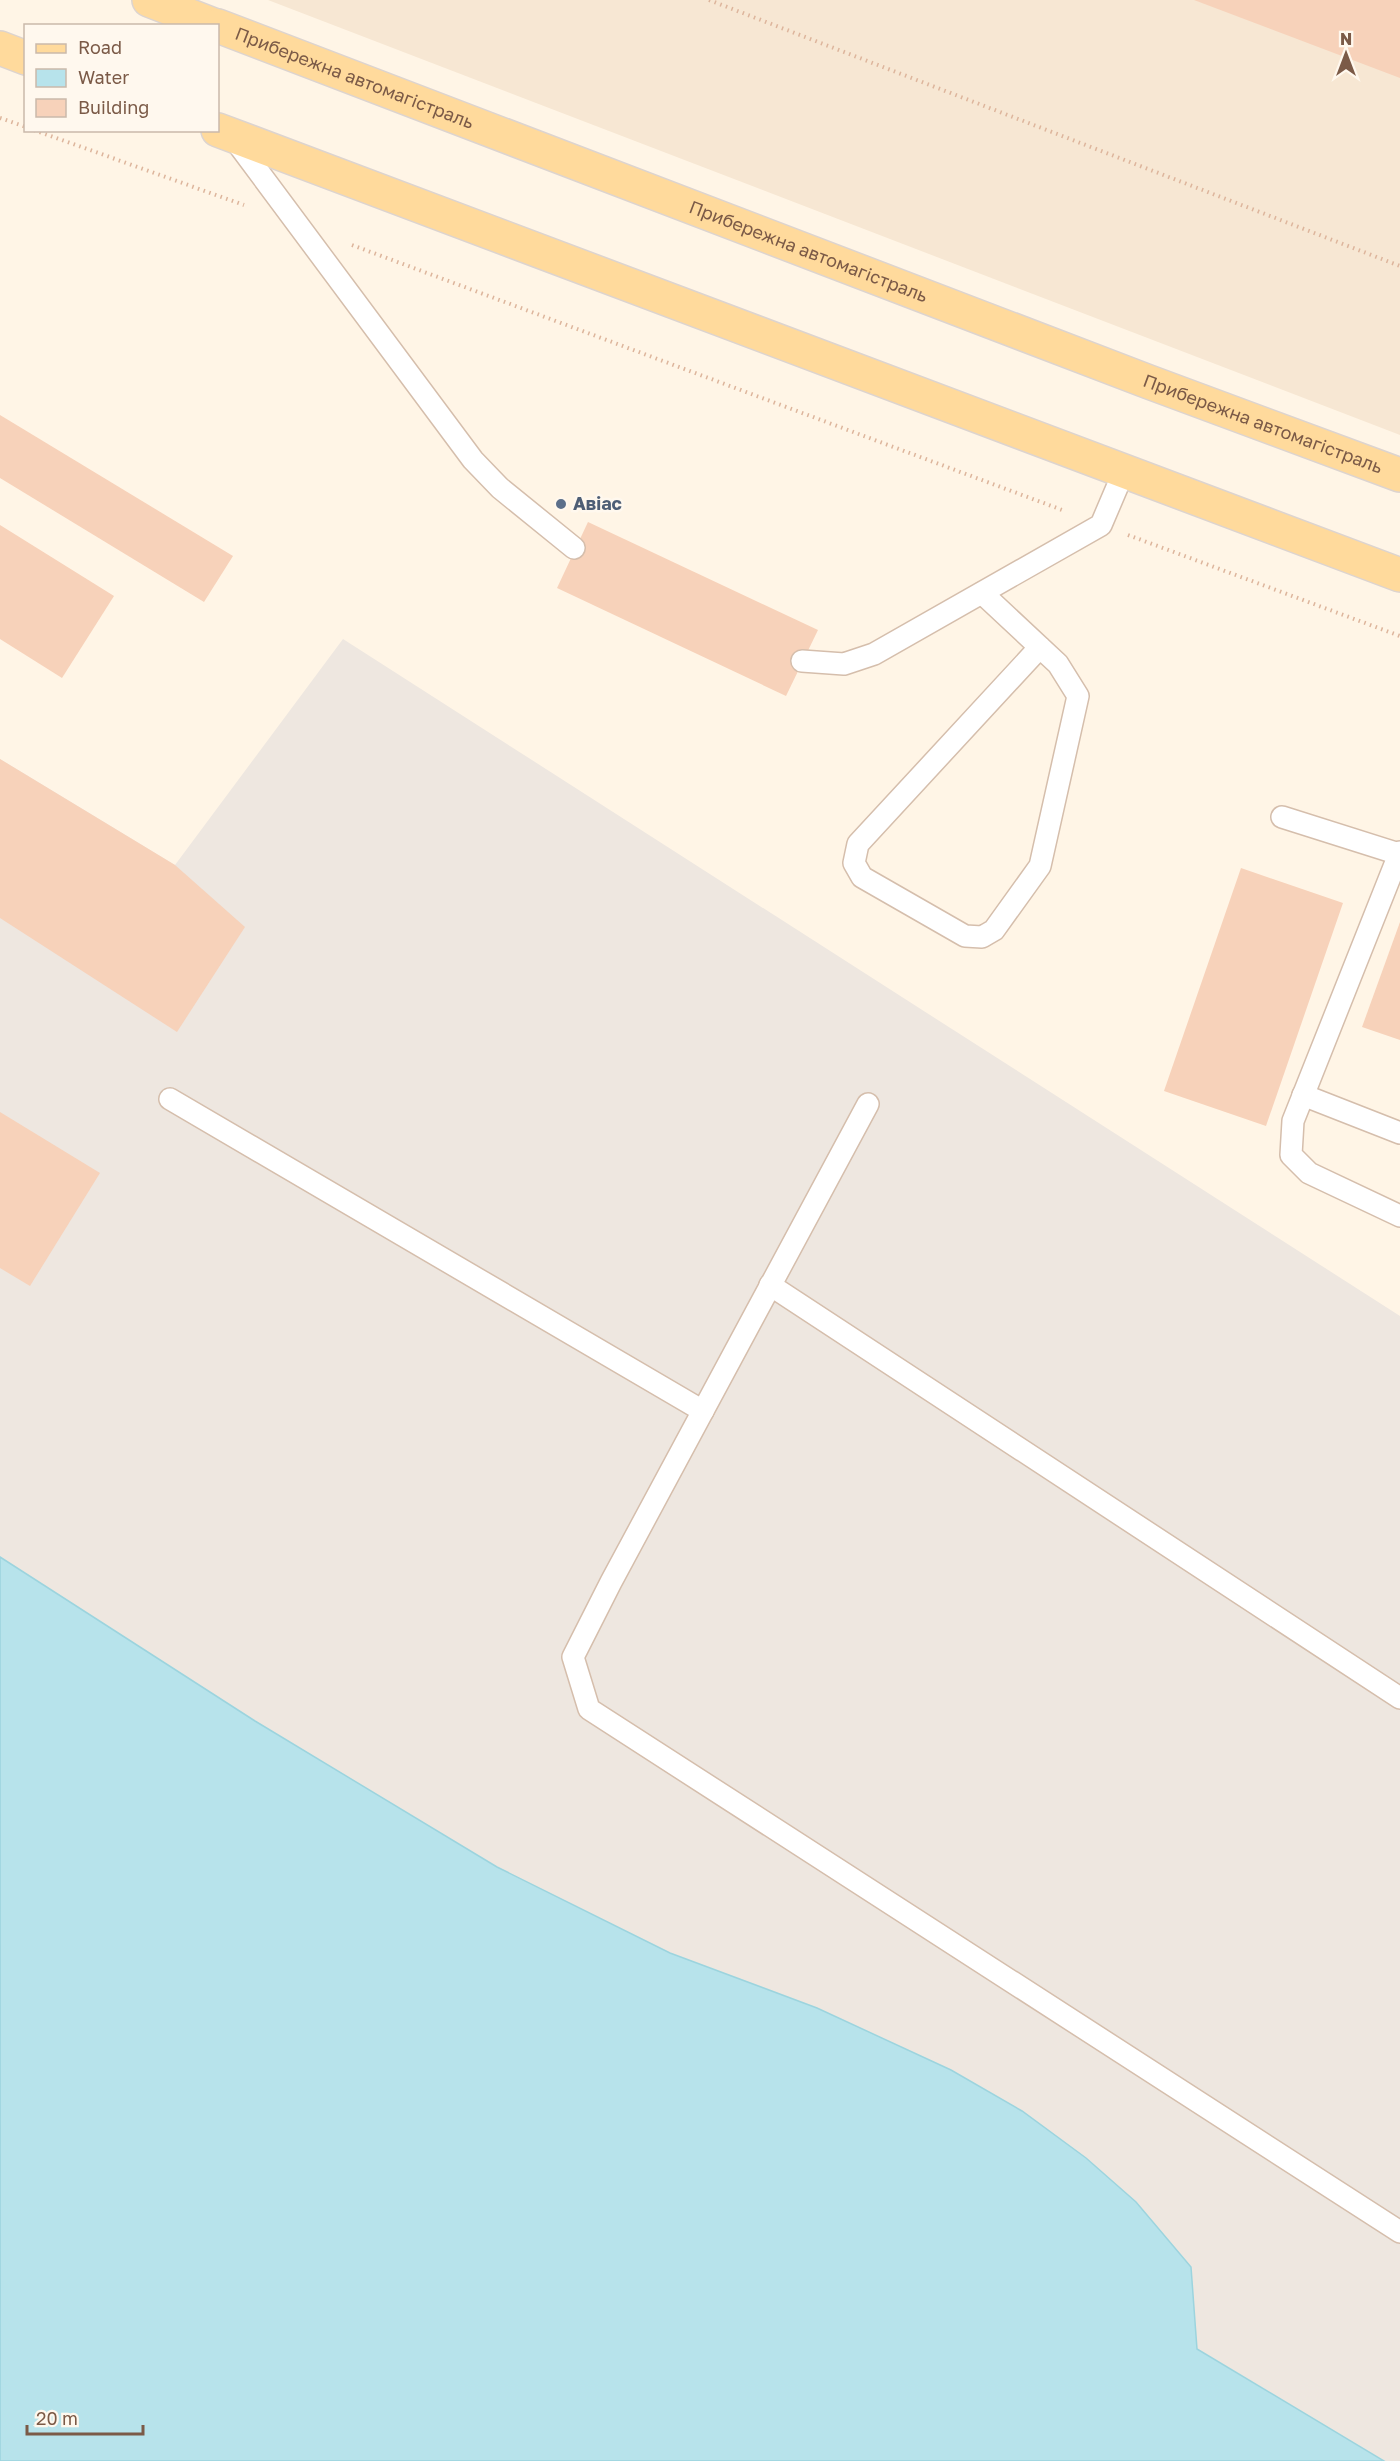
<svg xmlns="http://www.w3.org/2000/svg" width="1400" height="2461" font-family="'Golos Text',sans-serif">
	<rect width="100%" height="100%" fill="#fff5e6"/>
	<path fill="#f7e7d3" d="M268 0H1400V435Z"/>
	<path fill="#eee7e0" d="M343 639 1400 1316V2461H1154L1136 2202 1086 2158 1022 2111 951 2070 817 2008 670 1953 497 1867 255 1721 0 1557V759L175 865Z"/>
	<path fill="#b7e3eb" stroke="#9cd4de" stroke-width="1.5" d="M0 1557 255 1721 497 1867 670 1953 817 2008 951 2070 1022 2111 1086 2158 1136 2202 1191 2267 1197 2349 1384 2461H0Z"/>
	<g fill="#f7d2ba">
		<path d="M1194 0H1400V78Z"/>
		<path d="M0 415 233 556 204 602 0 478Z"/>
		<path d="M588 522 818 630 786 696 557 588Z"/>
		<path d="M0 525 114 596 62 678 0 639Z"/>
		<path d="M0 759 175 865 245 927 177 1032 0 918Z"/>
		<path d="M1241 868 1343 903 1266 1126 1164 1091Z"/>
		<path d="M1400 922V1040L1362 1027Z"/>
		<path d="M0 1112 100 1173 30 1286 0 1268Z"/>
	</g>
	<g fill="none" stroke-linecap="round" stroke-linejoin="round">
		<g stroke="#d5beac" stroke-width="24">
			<g id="lane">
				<path d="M232 136 473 460 500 488 574 548"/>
				<path d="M982 593 1058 664 1078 696 1040 866 994 930 982 937 965 936 862 877 854 863 858 844 1040 647"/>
				<path d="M802 661 844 664 874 654 1101 525 1124 471"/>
				<path d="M1282 817 1399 854"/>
				<path d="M1400 852 1293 1121 1291 1155 1309 1173 1400 1216"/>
				<path d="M1303 1095 1400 1133"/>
				<path d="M170 1099 703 1411"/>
				<path d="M868 1104 611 1582 573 1657 589 1709 1400 2232"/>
				<path d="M770 1285 1400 1698"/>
			</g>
		</g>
		<g stroke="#ddd4cf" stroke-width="36">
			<g id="primary">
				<path d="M149 0 216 26"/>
				<path id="s1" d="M218 26 1149 382 1400 475"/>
				<path d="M0 48 26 58"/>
				<path d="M218 130 1400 575"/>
			</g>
		</g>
		<g stroke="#ddb59c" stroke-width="4" stroke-dasharray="1.5 4.5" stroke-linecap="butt">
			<path d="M709 0 1400 266"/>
			<path d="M0 118 26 127"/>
			<path d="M34 130 244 205"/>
			<path d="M352 245 1065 511"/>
			<path d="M1128 535 1400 636"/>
		</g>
		<use href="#lane" stroke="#fff" stroke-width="21"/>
		<use href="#primary" stroke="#ffda9c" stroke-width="33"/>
	</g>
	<circle fill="#5c6f8a" stroke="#fff8ee" stroke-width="2" cx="561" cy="504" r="6"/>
	<g text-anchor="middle" stroke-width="5" stroke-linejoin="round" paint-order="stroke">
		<g font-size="18" fill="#7b5a47" stroke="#fff8ee">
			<text dy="6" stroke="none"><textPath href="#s1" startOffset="146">Прибережна автомагістраль</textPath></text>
			<text dy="6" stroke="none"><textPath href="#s1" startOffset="632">Прибережна автомагістраль</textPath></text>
			<text dy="6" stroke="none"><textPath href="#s1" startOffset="1118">Прибережна автомагістраль</textPath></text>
		</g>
		<g font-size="18" font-weight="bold" fill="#4e5e75" stroke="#fff8ee" text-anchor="start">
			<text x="573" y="510">Авіас</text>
		</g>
	</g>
	<rect x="24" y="24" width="195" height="108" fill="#fff8ee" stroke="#cab9ab" stroke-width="1.5"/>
	<rect x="36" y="44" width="30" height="9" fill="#ffda9c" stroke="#cab9ab" stroke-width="1.5"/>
	<text x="78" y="54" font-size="18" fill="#7b5a47">Road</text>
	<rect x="36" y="69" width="30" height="18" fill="#b7e3eb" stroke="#cab9ab" stroke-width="1.5"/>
	<text x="78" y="84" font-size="18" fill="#7b5a47">Water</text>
	<rect x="36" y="99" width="30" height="18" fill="#f7d2ba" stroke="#cab9ab" stroke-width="1.5"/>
	<text x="78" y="114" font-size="18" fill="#7b5a47">Building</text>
	<g transform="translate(1346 54)" stroke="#fff8ee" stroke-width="4.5" paint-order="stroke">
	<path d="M0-4.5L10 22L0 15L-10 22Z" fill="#7b5a47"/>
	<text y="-9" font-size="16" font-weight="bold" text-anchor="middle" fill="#7b5a47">N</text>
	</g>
	<path d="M27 2425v9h116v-9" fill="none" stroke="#7b5a47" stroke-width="3"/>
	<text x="36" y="2425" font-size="18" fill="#7b5a47" stroke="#fff8ee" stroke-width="4.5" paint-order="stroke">20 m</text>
</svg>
